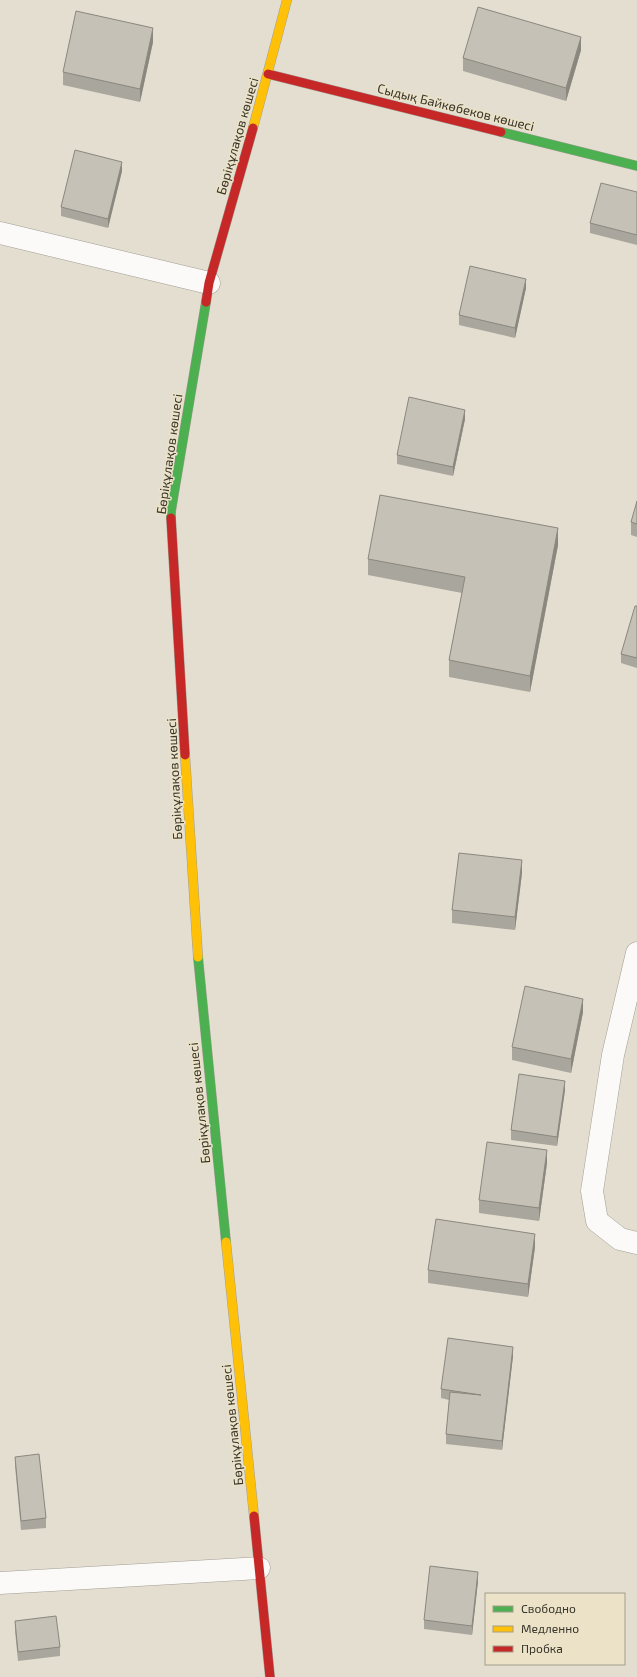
<svg xmlns="http://www.w3.org/2000/svg" width="637" height="1677" font-family="'Exo 2',sans-serif">
	<rect width="100%" height="100%" fill="#e3ded0"/>
	<g fill="none" stroke-linecap="round" stroke-linejoin="round">
		<g stroke="#a39e94" stroke-width="23">
			<g id="street">
				<path d="M0 233 209 283"/>
				<path d="M637 953 613 1055 592 1191 597 1221 620 1239 637 1243"/>
				<path d="M0 1583 259 1568"/>
			</g>
		</g>
		<g stroke="#a39e94" stroke-width="10">
			<g id="fast">
				<path d="M501 132 637 166"/>
				<path d="M171 518V511L206 302"/>
				<path d="M198 957 226 1242"/>
			</g>
		</g>
		<g stroke="#a39e94" stroke-width="10">
			<g id="slow">
				<path d="M253 128 287 0"/>
				<path d="M185 755 198 957"/>
				<path d="M226 1242 254 1516"/>
			</g>
		</g>
		<g stroke="#a39e94" stroke-width="10">
			<g id="jam">
				<path d="M268 74 501 132"/>
				<path d="M206 302 209 283 253 128"/>
				<path d="M171 518 185 755"/>
				<path d="M254 1516 270 1677"/>
			</g>
		</g>
		<use href="#street" stroke="#fbfaf8" stroke-width="22"/>
		<use href="#fast" stroke="#4caf50" stroke-width="9"/>
		<use href="#slow" stroke="#ffc107" stroke-width="9"/>
		<use href="#jam" stroke="#c62828" stroke-width="9"/>
	</g>
	<g fill="#a9a69d">
		<path d="M153 42 140 102 63 85V72Z"/>
		<path d="M581 50 566 101 463 71V58Z"/>
		<path d="M122 171 108 228 61 216V207Z"/>
		<path d="M637 192V245L590 233V223Z"/>
		<path d="M526 288 515 338 459 325V315Z"/>
		<path d="M465 419 453 476 397 464V455Z"/>
		<path d="M637 501V537L631 535V522Z"/>
		<path d="M558 545 530 692 449 677V660L462 593 368 575V559Z"/>
		<path d="M637 606V668L621 663V654Z"/>
		<path d="M522 873 515 930 452 923V910Z"/>
		<path d="M583 1012 571 1073 512 1060V1047Z"/>
		<path d="M565 1090 557 1146 511 1140V1130Z"/>
		<path d="M547 1163 539 1221 479 1213V1200Z"/>
		<path d="M535 1247 528 1297 428 1283V1270Z"/>
		<path d="M513 1356 502 1450 446 1444V1434L449 1400 441 1398V1389Z"/>
		<path d="M15 1457 46 1518V1528L21 1530 15 1466Z"/>
		<path d="M478 1581 472 1635 424 1629V1620Z"/>
		<path d="M15 1621 60 1647V1656L18 1661 15 1631Z"/>
	</g>
	<g fill="#8a877f">
		<path d="M153 28V42L140 102V89Z"/>
		<path d="M581 37V50L566 101V88Z"/>
		<path d="M122 162V171L108 228V219Z"/>
		<path d="M526 279V288L515 338V328Z"/>
		<path d="M465 410V419L453 476V467Z"/>
		<path d="M558 528V545L530 692V676Z"/>
		<path d="M522 860V873L515 930V917Z"/>
		<path d="M583 999V1012L571 1073V1059Z"/>
		<path d="M565 1081V1090L557 1146V1137Z"/>
		<path d="M547 1150V1163L539 1221V1208Z"/>
		<path d="M535 1234V1247L528 1297V1284Z"/>
		<path d="M513 1347V1356L502 1450V1441Z"/>
		<path d="M478 1572V1581L472 1635V1626Z"/>
	</g>
	<g fill="#c5c1b6" stroke="#8a877f">
		<path d="M478 7 581 37 566 88 463 58Z"/>
		<path d="M76 11 153 28 140 89 63 72Z"/>
		<path d="M75 150 122 162 108 219 61 207Z"/>
		<path d="M601 183 637 192V235L590 223Z"/>
		<path d="M470 266 526 279 515 328 459 315Z"/>
		<path d="M409 397 465 410 453 467 397 455Z"/>
		<path d="M380 495 558 528 530 676 449 660 465 577 368 559Z"/>
		<path d="M637 501V524L631 522Z"/>
		<path d="M635 606H637V658L621 654Z"/>
		<path d="M459 853 522 860 515 917 452 910Z"/>
		<path d="M525 986 583 999 571 1059 512 1047Z"/>
		<path d="M519 1074 565 1081 557 1137 511 1130Z"/>
		<path d="M487 1142 547 1150 539 1208 479 1200Z"/>
		<path d="M436 1219 535 1234 528 1284 428 1270Z"/>
		<path d="M448 1338 513 1347 502 1441 446 1434 450 1392 481 1395 441 1389Z"/>
		<path d="M39 1454 46 1518 21 1521 15 1457Z"/>
		<path d="M430 1566 478 1572 472 1626 424 1620Z"/>
		<path d="M56 1616 60 1647 18 1652 15 1621Z"/>
	</g>
	<g text-anchor="middle" stroke-width="3" stroke-linejoin="round" paint-order="stroke">
		<g font-size="13" fill="#38352a" stroke="#ebe2c8">
			<text transform="translate(456 107) rotate(14)" y="5">Сыдық Байкөбеков көшесі</text>
			<text transform="translate(237 136) rotate(-74)" y="5">Бөріқұлақов көшесі</text>
			<text transform="translate(169 454) rotate(-82)" y="5">Бөріқұлақов көшесі</text>
			<text transform="translate(174 779) rotate(-93)" y="5">Бөріқұлақов көшесі</text>
			<text transform="translate(199 1103) rotate(-96)" y="5">Бөріқұлақов көшесі</text>
			<text transform="translate(232 1425) rotate(-96)" y="5">Бөріқұлақов көшесі</text>
		</g>
	</g>
	<rect x="485" y="1593" width="140" height="72" fill="#ebe2c8" stroke="#a39d89"/>
	<rect x="493" y="1606" width="20" height="6" fill="#4caf50" stroke="#a39d89"/>
	<text x="521" y="1613" font-size="12" fill="#38352a">Свободно</text>
	<rect x="493" y="1626" width="20" height="6" fill="#ffc107" stroke="#a39d89"/>
	<text x="521" y="1633" font-size="12" fill="#38352a">Медленно</text>
	<rect x="493" y="1646" width="20" height="6" fill="#c62828" stroke="#a39d89"/>
	<text x="521" y="1653" font-size="12" fill="#38352a">Пробка</text>
</svg>
